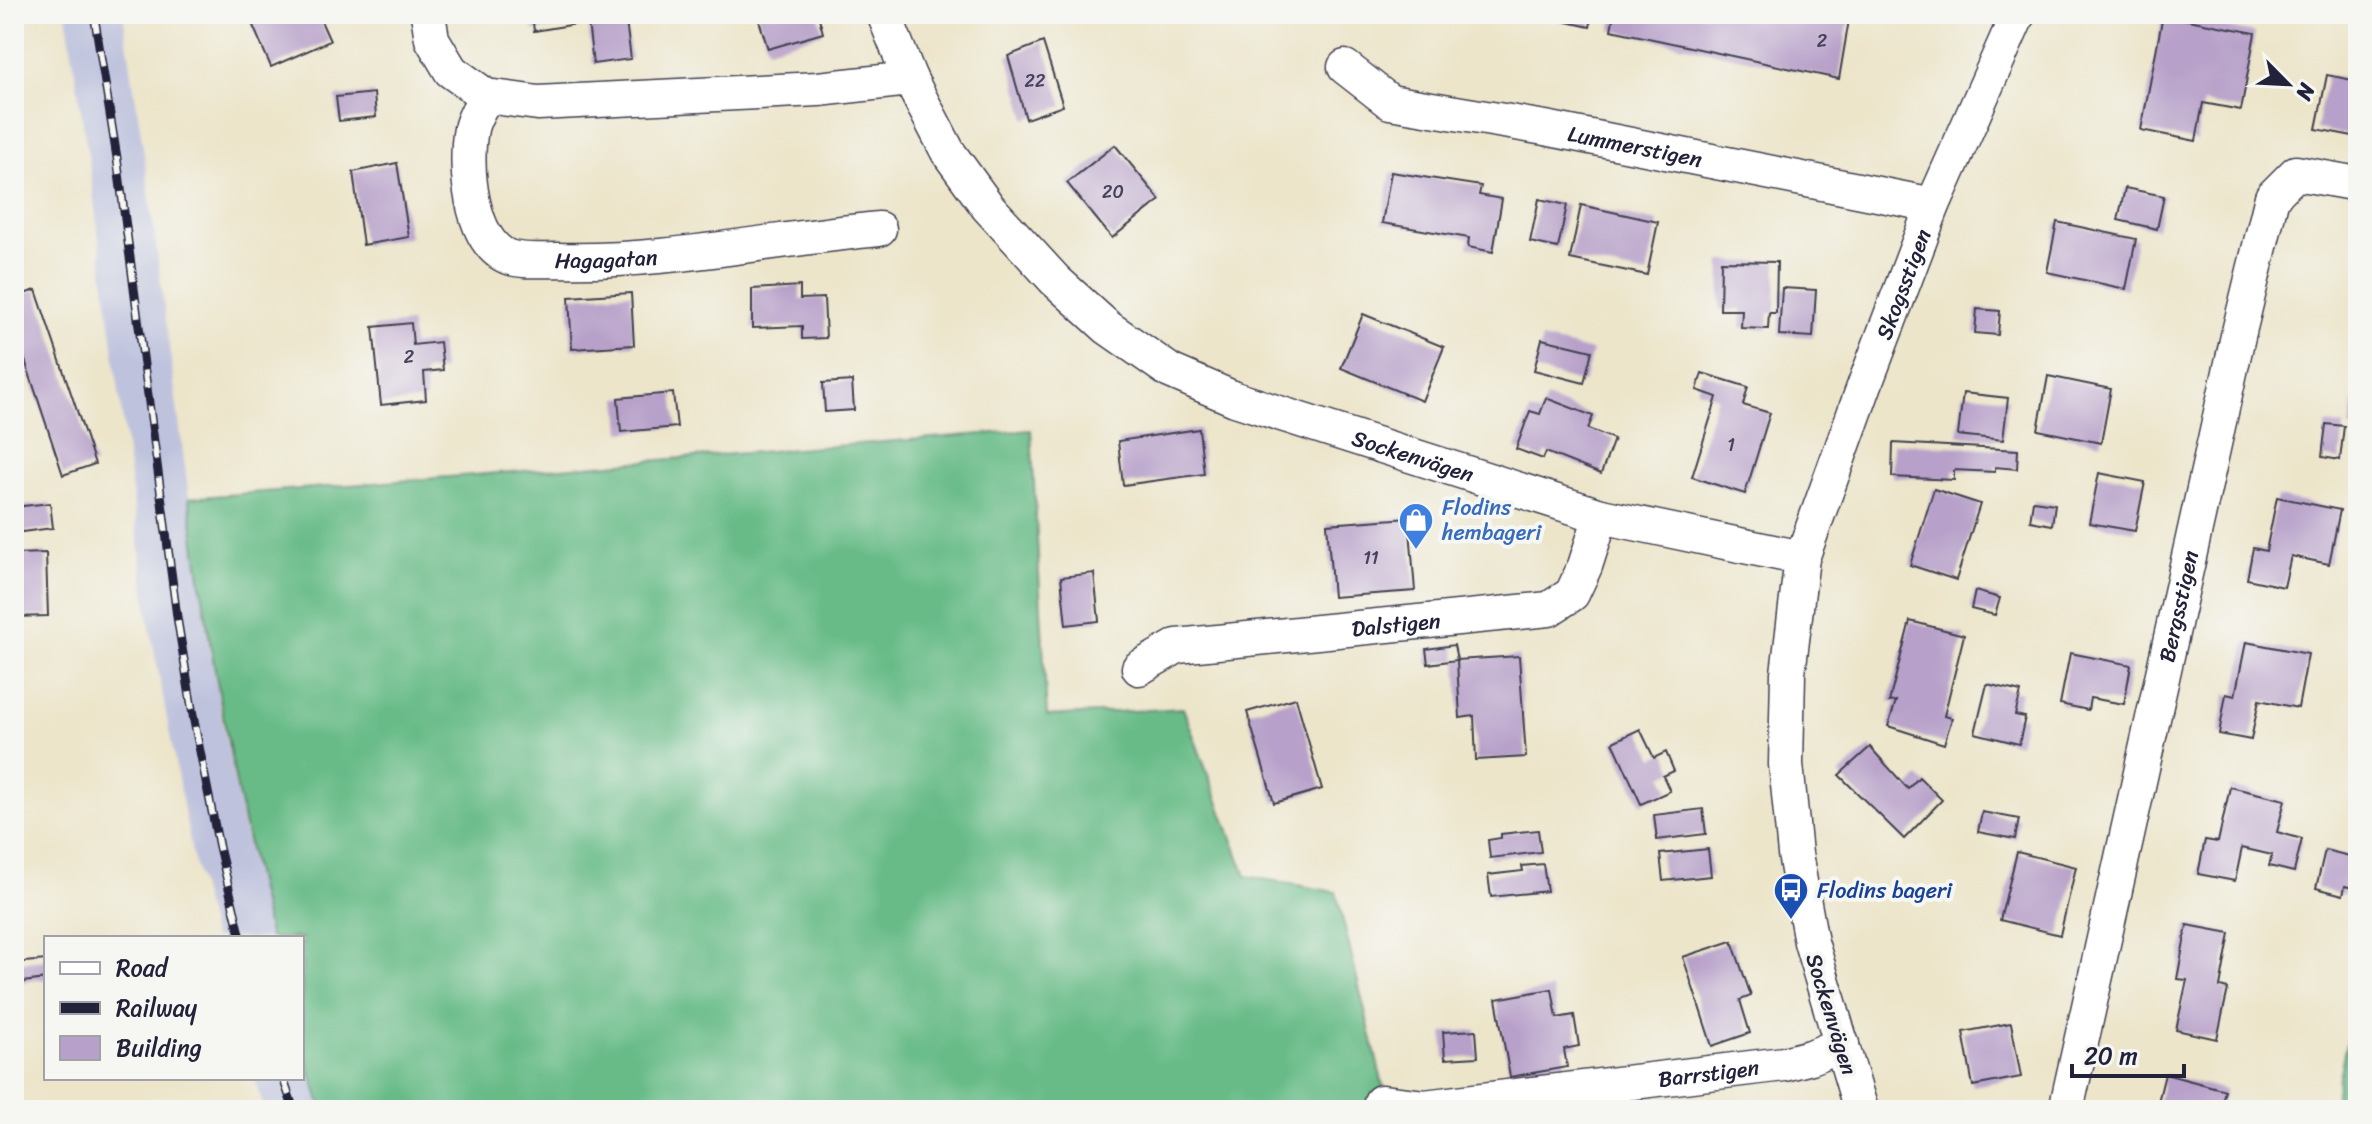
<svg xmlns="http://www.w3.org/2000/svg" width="2372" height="1124" font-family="Sriracha,sans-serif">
	<rect width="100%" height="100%" fill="#f6f6f2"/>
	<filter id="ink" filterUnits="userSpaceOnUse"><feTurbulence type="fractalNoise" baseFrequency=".0125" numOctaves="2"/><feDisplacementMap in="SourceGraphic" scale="16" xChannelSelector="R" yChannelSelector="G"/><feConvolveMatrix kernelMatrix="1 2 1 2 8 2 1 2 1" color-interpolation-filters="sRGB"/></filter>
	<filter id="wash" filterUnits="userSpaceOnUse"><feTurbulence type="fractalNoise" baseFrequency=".006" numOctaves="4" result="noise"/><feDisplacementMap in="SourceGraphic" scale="32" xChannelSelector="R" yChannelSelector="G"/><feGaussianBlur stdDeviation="1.8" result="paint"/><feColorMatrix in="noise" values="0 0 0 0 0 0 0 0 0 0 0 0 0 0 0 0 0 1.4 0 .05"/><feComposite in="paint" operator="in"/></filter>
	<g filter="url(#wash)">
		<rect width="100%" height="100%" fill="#ece5ca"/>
		<g fill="#bec2dd">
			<path d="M66 14H123L144 154 204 613 221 716 246 841 270 938H213L192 853 149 622 89 162Z"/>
			<path d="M302 1046 323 1110H265L254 1078H302Z"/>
		</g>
		<g fill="#68bb87" stroke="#456e61" stroke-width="2">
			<path d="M1031 430 1047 716 1183 708 1246 876 1336 892 1389 1110H323L302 1046V938H270C235 791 208 648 189 498Z"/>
			<path d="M2358 987V1110H2332Z"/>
		</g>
		<g id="blocks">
			<g fill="#b7a0c9">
				<path d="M268 14H318L330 41 271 67 251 21Z"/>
				<path d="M532 14H582L583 23 534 31Z"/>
				<path d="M587 14H625L631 59 593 64Z"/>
				<path d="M757 14H818L823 33 768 49Z"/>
				<path d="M1531 14H1593L1590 27Z"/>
				<path d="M1614 14H1850L1839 79 1611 30Z"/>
				<path d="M2163 15 2255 33 2241 110 2203 103 2196 141 2141 130Z"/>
				<path d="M1043 42 1063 106 1026 119 1008 56Z"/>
				<path d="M2327 75 2358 81V137L2316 129Z"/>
				<path d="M374 93 376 117 339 121 336 97Z"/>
				<path d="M1115 145 1160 200 1112 238 1067 183Z"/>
				<path d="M397 163 409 237 363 245 353 172Z"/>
				<path d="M1391 172 1481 186 1479 195 1502 199 1493 252 1468 247 1469 238 1382 223Z"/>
				<path d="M2125 188 2164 196 2157 229 2118 220Z"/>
				<path d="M1539 199 1567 205 1558 248 1530 242Z"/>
				<path d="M1581 205 1658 222 1647 275 1570 259Z"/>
				<path d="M2057 222 2136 239 2126 289 2047 272Z"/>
				<path d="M1721 261 1777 262 1776 313H1769L1768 329 1741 328 1742 310H1720Z"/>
				<path d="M800 286V299L824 298 826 338 802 339V326L752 328V289Z"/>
				<path d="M1782 288 1816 290 1813 337 1779 335Z"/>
				<path d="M36 290 95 464 63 475 14 327V297Z"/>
				<path d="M631 293 634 345 572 349 569 297Z"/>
				<path d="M1977 309 2000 311 1998 335 1975 333Z"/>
				<path d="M1363 314 1444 347 1422 401 1341 368Z"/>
				<path d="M411 323 413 345 440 342 443 370 424 372 426 400 381 405 373 327Z"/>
				<path d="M1542 339 1592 351 1584 383 1534 370Z"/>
				<path d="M1702 373 1748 387 1743 405 1770 413 1745 494 1692 477 1717 397 1697 390Z"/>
				<path d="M2048 376 2111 389 2101 443 2038 430Z"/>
				<path d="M852 381 854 410 825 412 823 383Z"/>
				<path d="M673 393 677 427 621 432 618 398Z"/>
				<path d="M1963 393 2008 398 2003 440 1958 435Z"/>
				<path d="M1546 398 1593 416 1588 429 1614 439 1601 474 1546 452 1543 459 1516 449 1530 411 1540 414Z"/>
				<path d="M2354 399 2358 400V429L2350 428Z"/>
				<path d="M2326 424 2344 426 2340 460 2322 457Z"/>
				<path d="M1199 429 1204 474 1123 485 1118 441Z"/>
				<path d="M1893 443 2018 450 2017 469 1995 467V472L1954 470V480L1892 477Z"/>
				<path d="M2099 473 2145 482 2135 531 2089 523Z"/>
				<path d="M1934 489 1980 504 1956 580 1910 565Z"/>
				<path d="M2277 497 2340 510 2329 564 2291 556 2284 587 2247 579 2253 548 2266 551Z"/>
				<path d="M2033 501 2055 504 2052 525 2030 521Z"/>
				<path d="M50 503 53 528 14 533V507Z"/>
				<path d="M1409 518 1415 591 1333 597 1327 524Z"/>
				<path d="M46 553 48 616 14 617V554Z"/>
				<path d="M1094 573 1099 621 1066 625 1061 577Z"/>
				<path d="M1975 591 2000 598 1995 615 1971 609Z"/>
				<path d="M1910 621 1964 635 1944 716 1952 718 1944 744 1888 726 1896 701 1889 702Z"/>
				<path d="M2246 642 2308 654 2298 708 2259 700 2251 740 2219 734 2226 694 2235 696Z"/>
				<path d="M1454 645 1457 660 1428 664 1426 649Z"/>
				<path d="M2070 653 2131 665 2124 704 2090 698 2088 710 2060 704Z"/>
				<path d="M1519 656 1526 757 1476 760 1474 716 1460 718 1457 660Z"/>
				<path d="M1987 684 2021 692 2015 715 2025 717 2019 744 1975 733Z"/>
				<path d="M1296 698 1322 789 1274 803 1247 712Z"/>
				<path d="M1640 729 1654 758 1666 752 1674 771 1663 776 1670 791 1641 804 1613 742Z"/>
				<path d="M1870 747 1908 789 1919 777 1942 800 1904 839 1839 775Z"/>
				<path d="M2230 787 2285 800 2277 832 2302 839 2294 872 2269 866 2272 855 2242 848 2235 881 2198 874 2205 840 2218 842Z"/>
				<path d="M1703 809 1706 834 1657 840 1654 815Z"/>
				<path d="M1982 812 2019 819 2015 839 1978 832Z"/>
				<path d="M1538 830 1541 852 1490 858 1488 840 1501 838V834Z"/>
				<path d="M1708 849 1711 876 1663 881 1660 854Z"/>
				<path d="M2325 850 2358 858V889L2345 886 2343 895 2316 888Z"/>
				<path d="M2017 852 2076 867 2060 935 2000 920Z"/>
				<path d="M1543 864 1547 891 1491 897 1488 875 1523 871 1522 866Z"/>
				<path d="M2187 925 2230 933 2220 987 2228 989 2217 1039 2176 1030 2187 980 2177 979Z"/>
				<path d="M1732 941 1751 996 1740 1000 1750 1033 1712 1046 1683 957Z"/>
				<path d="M46 960V979L14 983V963Z"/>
				<path d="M1552 989 1557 1018 1574 1015 1579 1046 1564 1049 1567 1067 1510 1077 1496 999Z"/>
				<path d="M2011 1023 2021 1077 1973 1086 1963 1032Z"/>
				<path d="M1476 1030 1478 1057 1445 1059 1443 1032Z"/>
				<path d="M2165 1074 2225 1090 2220 1110H2156Z"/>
			</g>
		</g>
	</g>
	<g filter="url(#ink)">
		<use href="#blocks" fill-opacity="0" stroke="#403f50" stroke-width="2"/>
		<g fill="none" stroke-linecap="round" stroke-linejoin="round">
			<g stroke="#403f50" stroke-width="37">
				<g id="street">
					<path d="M428 14 432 39 451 71 486 96 538 103 818 89 910 79"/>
					<path id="s1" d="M884 14 910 79 948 152 988 207 1055 280 1107 327 1170 371 1235 399 1601 516 1802 558"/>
					<path id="s2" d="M1345 67 1390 102 1545 128 1933 205"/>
					<path id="s3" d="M486 96C481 106 473 118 471 129 464 164 470 242 508 257 523 262 542 260 557 260 665 263 772 239 879 229"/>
					<path id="s4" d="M1139 668 1177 646 1549 609 1572 594 1585 566 1601 516"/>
					<path id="s5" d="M1381 1102 1424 1107 1784 1064 1811 1057 1842 1044"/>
					<path id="s6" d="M1861 1110 1811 942 1795 854 1786 764 1788 673 1802 558 1865 384 1933 205 2018 14"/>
					<path id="s7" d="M2066 1110 2238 336 2272 197 2296 173 2358 184"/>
				</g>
			</g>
			<use href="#street" stroke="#fff" stroke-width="34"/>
			<g stroke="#22223b" stroke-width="9">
				<g id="rail">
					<path d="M94 14 117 158 177 617 194 721 219 847 241 938"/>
					<path d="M283 1078 294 1110"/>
				</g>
			</g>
			<use href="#rail" stroke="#f6f6f2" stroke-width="6" stroke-dasharray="18" stroke-linecap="butt"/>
		</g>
	</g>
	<defs>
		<g id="shop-pin" transform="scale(1.8)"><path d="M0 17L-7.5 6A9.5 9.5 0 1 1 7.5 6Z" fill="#3f7fe0" stroke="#f6f6f2"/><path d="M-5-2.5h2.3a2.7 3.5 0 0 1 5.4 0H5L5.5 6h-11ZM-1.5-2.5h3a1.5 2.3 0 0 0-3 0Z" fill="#fff"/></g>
		<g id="bus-pin" transform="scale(1.8)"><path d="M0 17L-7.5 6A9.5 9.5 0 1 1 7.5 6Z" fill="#1a4fb4" stroke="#f6f6f2"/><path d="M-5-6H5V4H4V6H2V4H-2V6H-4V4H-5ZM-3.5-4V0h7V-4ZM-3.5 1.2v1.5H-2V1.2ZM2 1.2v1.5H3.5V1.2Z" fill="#fff"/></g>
	</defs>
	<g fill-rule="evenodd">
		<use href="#shop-pin" x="1416" y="520"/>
		<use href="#bus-pin" x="1791" y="890"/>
	</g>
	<g text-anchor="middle" stroke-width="8" stroke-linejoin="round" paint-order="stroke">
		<g font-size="18" fill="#47425e">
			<text x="1822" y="47">2</text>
			<text x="1035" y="87">22</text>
			<text x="1113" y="198">20</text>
			<text x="409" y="363">2</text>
			<text x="1731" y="451">1</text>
			<text x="1371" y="564">11</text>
		</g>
		<g font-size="22" fill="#22223b" stroke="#f6f6f2">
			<text dy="8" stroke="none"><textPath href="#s2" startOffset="306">Lummerstigen</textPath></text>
			<text dy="8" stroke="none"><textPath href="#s3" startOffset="276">Hagagatan</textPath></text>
			<text dy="8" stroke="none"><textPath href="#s6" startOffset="854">Skogsstigen</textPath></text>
			<text dy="8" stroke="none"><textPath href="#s1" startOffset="724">Sockenvägen</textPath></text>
			<text dy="8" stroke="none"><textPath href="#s7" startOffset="516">Bergsstigen</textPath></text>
			<text dy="8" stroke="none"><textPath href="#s4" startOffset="264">Dalstigen</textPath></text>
			<text transform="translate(1832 1014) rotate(73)" y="8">Sockenvägen</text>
			<text dy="8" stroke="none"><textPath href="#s5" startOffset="330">Barrstigen</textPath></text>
		</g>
		<g font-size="22" fill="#366cbe" stroke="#f6f6f2" text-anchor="start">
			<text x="1442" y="515">Flodins<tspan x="1442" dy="25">hembageri</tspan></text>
		</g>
		<g font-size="22" fill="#164399" stroke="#f6f6f2" text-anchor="start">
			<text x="1817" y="898">Flodins bageri</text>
		</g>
	</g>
	<rect width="2372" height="1124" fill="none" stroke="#f6f6f2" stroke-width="48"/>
	<rect x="44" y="936" width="260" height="144" fill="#f6f6f2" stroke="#a1a1a9" stroke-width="2"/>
	<rect x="60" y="962" width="40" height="12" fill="#ffffff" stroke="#a1a1a9" stroke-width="2"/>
	<text x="116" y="976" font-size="24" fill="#22223b">Road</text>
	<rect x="60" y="1002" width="40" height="12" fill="#22223b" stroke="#a1a1a9" stroke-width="2"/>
	<text x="116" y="1016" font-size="24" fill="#22223b">Railway</text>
	<rect x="60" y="1036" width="40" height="24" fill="#b7a0c9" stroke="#a1a1a9" stroke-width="2"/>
	<text x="116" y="1056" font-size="24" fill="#22223b">Building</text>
	<g transform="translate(2288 84) rotate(114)" stroke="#f6f6f2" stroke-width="6" paint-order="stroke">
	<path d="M0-6L14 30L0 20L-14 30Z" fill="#22223b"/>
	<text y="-12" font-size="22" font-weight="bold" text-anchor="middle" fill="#22223b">N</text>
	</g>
	<path d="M2072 1064v12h112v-12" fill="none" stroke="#22223b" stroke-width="4"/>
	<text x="2084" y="1064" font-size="24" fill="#22223b" stroke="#f6f6f2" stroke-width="6" paint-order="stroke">20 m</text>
</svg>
